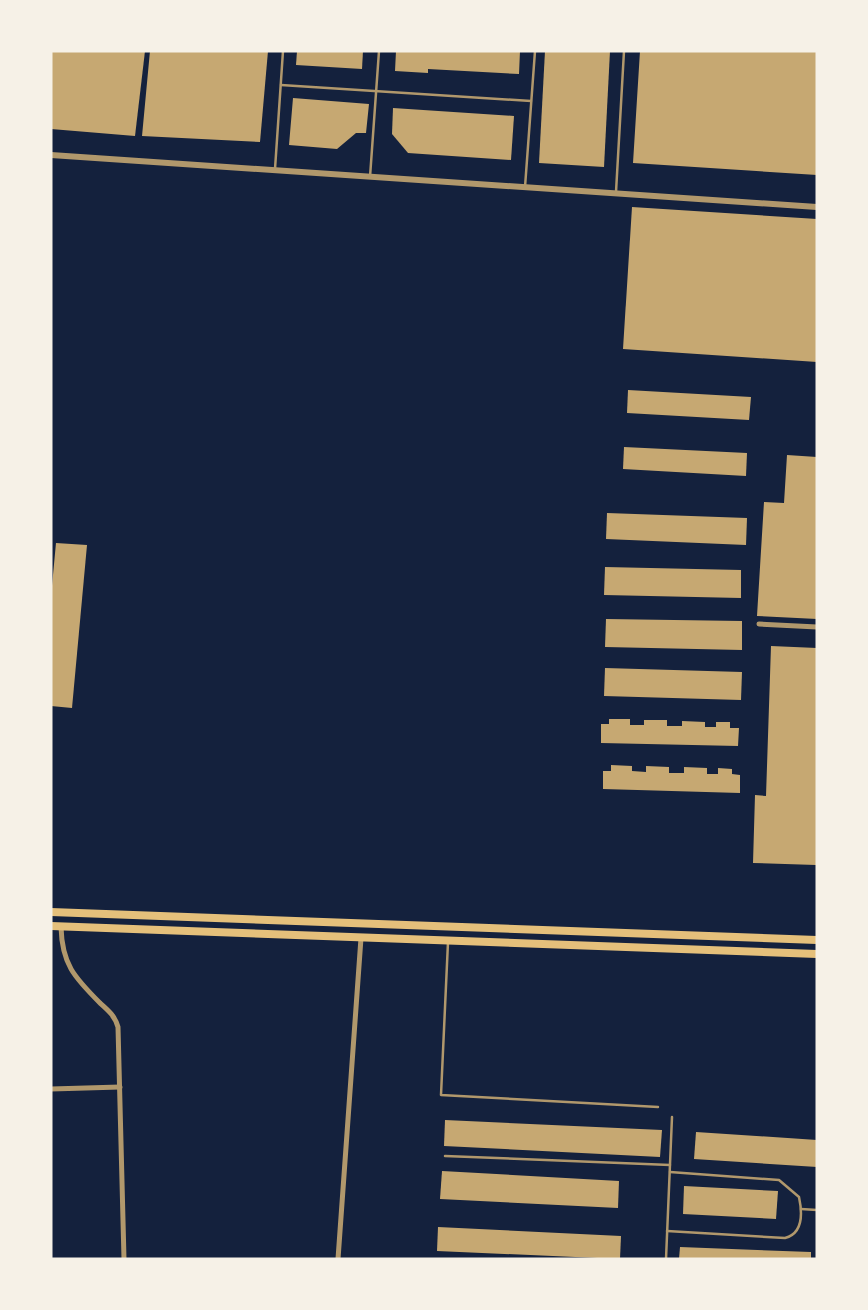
<svg xmlns="http://www.w3.org/2000/svg" width="868" height="1310" font-family="'Noto Serif',serif">
	<rect width="100%" height="100%" fill="#14213d"/>
	<g fill="#c6a872">
		<path d="M51 51H145L135 136 51 129Z"/>
		<path d="M150 51H268L260 142 142 136Z"/>
		<path d="M297 51H363L362 69 296 65Z"/>
		<path d="M396 51H520L519 74 428 69V73L395 71Z"/>
		<path d="M545 51H610L604 167 539 163Z"/>
		<path d="M640 51H817V175L633 163Z"/>
		<path d="M293 98 369 104 366 133H356L337 149 289 145Z"/>
		<path d="M393 108 514 116 511 160 408 153 392 134Z"/>
		<path d="M632 207 817 219V362L623 349Z"/>
		<path d="M628 390 751 397 749 420 627 413Z"/>
		<path d="M624 447 747 453 746 476 623 469Z"/>
		<path d="M787 455 817 457V619L757 616 764 502 784 503Z"/>
		<path d="M607 513 747 518 746 545 606 539Z"/>
		<path d="M56 543 87 545 72 708 51 706V596Z"/>
		<path d="M605 567 741 570V598L604 595Z"/>
		<path d="M606 619 742 621V650L605 647Z"/>
		<path d="M771 646 817 648 816 865 753 863 755 795 766 796Z"/>
		<path d="M605 668 742 672 741 700 604 696Z"/>
		<path d="M609 719H630V725H644V720H667V726H682V721L705 722V727H716V722H730V728H739L738 746 601 743V724H609Z"/>
		<path d="M611 765 632 766V771L646 772V766L669 767V773H684V767L707 768V774H718V768L732 769V774L740 775V793L603 789V771H611Z"/>
		<path d="M445 1120 662 1130 660 1157 444 1146Z"/>
		<path d="M696 1132 817 1140V1167L694 1159Z"/>
		<path d="M442 1171 619 1181 618 1208 440 1199Z"/>
		<path d="M684 1186 778 1191 776 1219 683 1214Z"/>
		<path d="M438 1227 621 1236 620 1259 437 1251Z"/>
		<path d="M680 1247 811 1252V1259H679Z"/>
	</g>
	<g fill="none" stroke-linecap="round" stroke-linejoin="round">
		<g stroke="#b1986c" stroke-width="2.5">
			<path d="M281 85 531 101"/>
			<path d="M275 169 283 51"/>
			<path d="M370 177 379 51"/>
			<path d="M525 187 535 51"/>
			<path d="M616 192 624 51"/>
			<path d="M448 942 441 1095 658 1107"/>
			<path d="M445 1156 670 1165"/>
			<path d="M801 1209 817 1210"/>
			<path d="M667 1231 785 1238C804 1233 802 1211 799 1197L779 1180 670 1172"/>
			<path d="M666 1259 672 1117"/>
		</g>
		<g stroke="#b1986c" stroke-width="5">
			<path d="M759 624 817 627"/>
			<path d="M61 927C62 964 74 977 100 1003 108 1010 115 1016 118 1027L124 1259"/>
			<path d="M51 1089 120 1087"/>
			<path d="M338 1259 361 938"/>
		</g>
		<path stroke="#b1986c" stroke-width="6" d="M51 155 817 207"/>
		<g stroke="#e5c07b" stroke-width="8">
			<path d="M51 912 817 940"/>
			<path d="M51 926 817 954"/>
		</g>
	</g>
	<rect width="868" height="1310" fill="none" stroke="#f6f1e7" stroke-width="105"/>
</svg>
